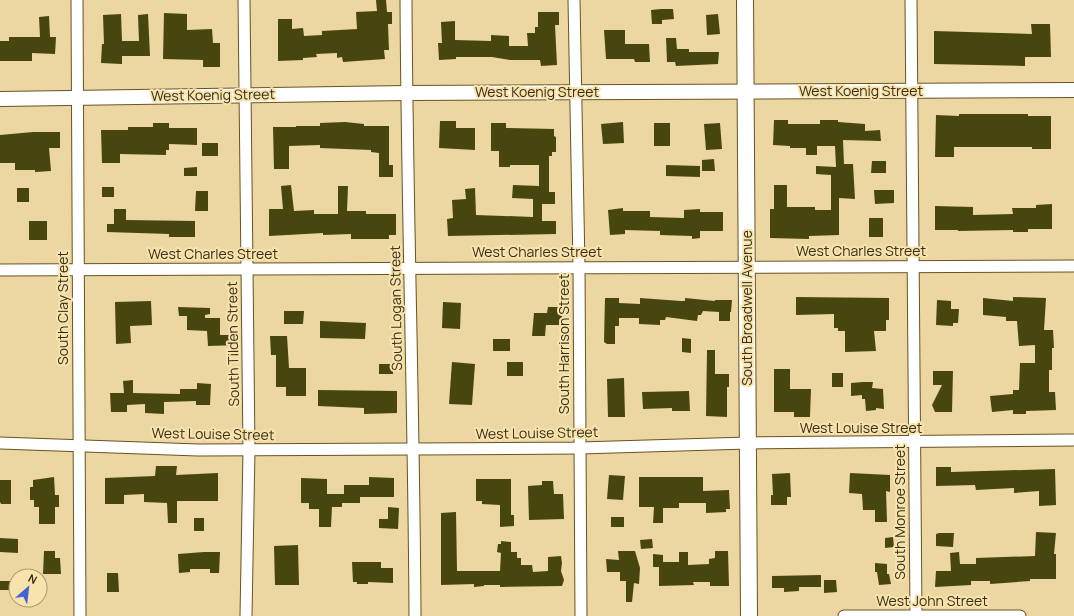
<svg xmlns="http://www.w3.org/2000/svg" width="1074" height="616" font-family="Manrope,sans-serif">
	<rect width="100%" height="100%" fill="#ecd6a1"/>
	<g fill="#47460f">
		<path d="M376 0H386L387 12H392V24H388L389 50H384L385 59 343 62 342 57 337 58V53L316 54 317 57 303 58V60L278 61V19H292V29L303 28 304 36 322 35V31L357 29 356 12 377 11Z"/>
		<path d="M661 9H673L674 19 662 20V24H652L651 10Z"/>
		<path d="M538 12H559V25H555L557 65 541 66 540 60H510L492 57H456V59L439 60 438 43H442L441 22 455 21V40L491 41V35L509 36V46H528L527 33H535V27H538Z"/>
		<path d="M164 13 187 14V30L212 29 213 43H220V67H203V60L163 59Z"/>
		<path d="M121 14 122 41H139L138 15 148 14 150 56H122V64L101 63 102 44H104L103 15Z"/>
		<path d="M718 14 720 34 707 35 706 15Z"/>
		<path d="M49 16 50 37H56L55 54 32 53V61H0V41H9V37H40L39 17Z"/>
		<path d="M1031 24H1050L1051 57H1025V66L934 64V31L1032 34Z"/>
		<path d="M604 30H625V44H649L650 62H635L634 59H606Z"/>
		<path d="M666 38H676L677 49H689V52H719L718 64 676 66 675 62H667Z"/>
		<path d="M959 114H1028V116H1051V149H1032V147H954V157H935L936 115 959 116Z"/>
		<path d="M774 120H788V124H820V120H838V122L865 124V131L880 130 881 141 843 140 844 164H853L855 199 839 198V235L809 236V239L770 238V209H774V185H787V207H815V210H831V175L816 174V166L836 167 835 146H817V155H806V148H790V146L773 145Z"/>
		<path d="M440 121H456V128H475V150L439 148Z"/>
		<path d="M345 122 364 124V126H389V165H393V177H379V153L371 152V150L320 148V145L289 146V169H274L273 127H296V126H320V123Z"/>
		<path d="M623 122 624 143 603 144 601 124Z"/>
		<path d="M153 123H169V128H197V145L169 144V150H166V155L120 154V163H102L101 130H128V127H153Z"/>
		<path d="M491 123H506V128L554 129V136L556 137V152H552V156H549V192H555V204H542V221H556V234L448 236 447 219 453 218 452 200 466 199 465 189 475 188 476 215 533 217V199L512 198 513 185 539 186V165H510V167H499V151H491Z"/>
		<rect x="654" y="123" width="16" height="23"/>
		<path d="M720 123 722 149 706 150 704 124Z"/>
		<path d="M33 132H60V148H49L51 171 35 172V170H15V163H0V135Z"/>
		<rect x="202" y="143" width="16" height="13"/>
		<path d="M714 159 715 171H702V160Z"/>
		<path d="M872 161H886V173H871Z"/>
		<path d="M666 165 700 166V177L666 176Z"/>
		<path d="M197 167V176H184V168Z"/>
		<path d="M291 185 294 211 314 210V214H338V186H348L347 211H366V214H396V235H389V239H351V234L323 235V233L269 236V209H283L281 186Z"/>
		<rect x="102" y="187" width="12" height="10"/>
		<rect x="17" y="188" width="12" height="14"/>
		<path d="M874 190H894V203L875 204Z"/>
		<path d="M196 191H208V211H195Z"/>
		<path d="M1052 204V229H1028V232H1013V230L958 231V230H935V206L973 207V215L1013 214 1012 208H1036V205Z"/>
		<path d="M623 208V211H650V217L684 218V210L700 209V212H723V231H700V238L692 239V236L660 235V231L625 230V234L610 235 608 210Z"/>
		<path d="M114 209H126V220L195 221V237H169V234L107 232V224H114Z"/>
		<rect x="869" y="218" width="14" height="19"/>
		<rect x="29" y="221" width="18" height="19"/>
		<path d="M796 297 889 298V320H886V331H874L876 351 845 352V331H838V328H834V314L796 315Z"/>
		<path d="M1013 297 1046 298 1044 330H1053L1054 348H1052V370H1049V392H1055L1056 410 1026 411V414H1013V410L992 412 990 396 1013 394V390H1019L1020 363H1035V345L1019 346 1017 321H1006V317L983 315V298L1013 301Z"/>
		<path d="M605 298H619V303L640 304V298L681 301H685V298L715 301V300H732L731 312H730V321H719V312L703 311 701 315H698L697 321 666 317 665 320H660V325L639 324V318H619V326H615V344H607L604 342Z"/>
		<path d="M937 300 951 301V309H959L958 323H953V326L936 325Z"/>
		<path d="M151 301 152 325 130 326 131 343 116 344 115 302Z"/>
		<path d="M443 302 461 303 460 329 442 328Z"/>
		<path d="M178 307 210 308V314L205 315V318H220V335H239V345L208 346 207 331 187 330V316H179Z"/>
		<path d="M548 307H558L563 319 562 325H546L545 336H532L534 313H547Z"/>
		<path d="M284 311H304L303 324H284Z"/>
		<path d="M320 321 366 323 365 339 320 338Z"/>
		<path d="M270 336H287L289 368H306V396H286V387H276V355H271Z"/>
		<path d="M682 338 691 339V353L682 352Z"/>
		<rect x="493" y="339" width="17" height="12"/>
		<path d="M707 350H715V374H729V387H727V417L706 416Z"/>
		<path d="M452 362 475 364 472 405 449 404Z"/>
		<rect x="507" y="362" width="16" height="14"/>
		<rect x="379" y="364" width="14" height="10"/>
		<path d="M774 369H790V389H811L810 417H794V412H774Z"/>
		<path d="M933 371H953L952 412H935L932 405 942 385H933Z"/>
		<rect x="832" y="373" width="11" height="14"/>
		<path d="M624 378 625 417H608L607 379Z"/>
		<path d="M133 380V393L180 394V389H197V383L211 384 210 405H196V401L164 402V414L145 413V404L127 405V412H111L110 393H124L123 381Z"/>
		<path d="M863 382H873L872 388 883 389 884 409 876 408V410L866 411 865 399H862V395L851 396V383Z"/>
		<path d="M318 390 397 391V413L364 414V408L318 406Z"/>
		<path d="M689 391 690 411H672V408L643 409 642 392Z"/>
		<path d="M156 466H177L176 475 218 473V501H177V523H168L167 503 144 502V494L124 495V504H105V478L155 476Z"/>
		<path d="M936 467H951V472L1055 469 1056 505 1039 506V491L1014 493V488L976 490 975 485 936 486Z"/>
		<path d="M790 473 791 497H787V505H771V495H773L772 474Z"/>
		<path d="M850 473 890 475V492L886 491 887 522H875V510H863L862 494 849 493Z"/>
		<path d="M609 475 625 476 623 500 607 499Z"/>
		<path d="M54 477 55 495H59V507H55V524H39V507H34V500H30V487H33V480Z"/>
		<path d="M369 477 394 478V497H360V503H342V507H332L331 527H319V509H309V503H301V478L327 479V494H344V485H369Z"/>
		<path d="M639 477H703V491L729 490 730 509H726V512L706 513V503H679V508H663V523H653L654 507H639Z"/>
		<path d="M476 479H511V515H514V526L500 527V505L482 504V501H476Z"/>
		<path d="M0 480H11V504H1L0 502Z"/>
		<path d="M542 481H553L554 494H563L564 519 529 520 528 486 542 485Z"/>
		<path d="M388 507 399 508 398 529 379 528V519H388Z"/>
		<path d="M456 512 457 571H500L501 553 497 552 498 544H501V541L511 542V552H517V558H521V565H532L533 572 548 571V557L561 556 562 563 561 571 564 580 562 586 500 587V585H484V586L474 587V584L441 585V513Z"/>
		<rect x="611" y="517" width="13" height="10"/>
		<rect x="194" y="518" width="10" height="13"/>
		<path d="M1036 532 1056 533 1054 554H1056V579H1030V581L990 584V581H971V585L935 587 936 571H951L950 553 959 552 960 564H976V558L1035 556Z"/>
		<path d="M939 533H954L953 547 936 546V534Z"/>
		<path d="M893 537 894 547 885 548V538Z"/>
		<path d="M0 538 18 539V553L0 552Z"/>
		<path d="M652 539 653 548 641 549 640 540Z"/>
		<path d="M298 545 299 585H275L274 546Z"/>
		<path d="M44 551H55V558H60L61 574H43Z"/>
		<path d="M618 551H635L640 568 639 584 634 583 632 602H626V581H620V572H607L606 559 619 560Z"/>
		<path d="M715 551H728L729 586H710V582H693L694 585 659 586V567H653V554L663 555V562H679V552H688V565L709 564V559L715 558Z"/>
		<path d="M204 552H220L219 573H210V569H190V572L179 573 178 554Z"/>
		<path d="M352 562H381V568H393V583L368 582V584H357V582H353Z"/>
		<path d="M875 563 887 564V574H889L891 584 879 585 877 572H875Z"/>
		<path d="M107 573H118L119 592H107Z"/>
		<path d="M821 575V587H799V591L784 592V588H772V576Z"/>
		<path d="M824 580H836L837 592 824 593Z"/>
		<rect x="0" y="581" width="10" height="9"/>
	</g>
	<g fill="none" stroke-linecap="round" stroke-linejoin="round">
		<g stroke="#685421" stroke-width="13">
			<g id="minor">
				<path d="M77 0 80 616"/>
				<path d="M244 0 249 450 246 616"/>
				<path d="M406 0C407 205 414 411 415 616"/>
				<path d="M574 0 579 267 581 616"/>
				<path d="M911 0 916 616"/>
				<path d="M0 270 1074 266"/>
				<path d="M0 443 198 450 414 449 580 448 748 443 1074 440"/>
				<path d="M844 616H1020"/>
			</g>
		</g>
		<g stroke="#685421" stroke-width="16">
			<path id="tertiary" d="M0 99 407 93 1074 90"/>
		</g>
		<g stroke="#685421" stroke-width="18">
			<path id="secondary" d="M745 0 749 616"/>
		</g>
		<use href="#minor" stroke="#fff" stroke-width="11"/>
		<use href="#tertiary" stroke="#fff" stroke-width="14"/>
		<use href="#secondary" stroke="#fff" stroke-width="16"/>
	</g>
	<g text-anchor="middle" stroke-width="4" stroke-linejoin="round" paint-order="stroke">
		<g font-size="14" fill="#362e18" stroke="#f9e3ad">
			<text x="861" y="96">West Koenig Street</text>
			<text x="537" y="97">West Koenig Street</text>
			<text transform="translate(213 95) rotate(-1)" y="5">West Koenig Street</text>
			<text x="861" y="256">West Charles Street</text>
			<text x="537" y="257">West Charles Street</text>
			<text x="213" y="259">West Charles Street</text>
			<text transform="translate(63 308) rotate(-90)" y="5">South Clay Street</text>
			<text transform="translate(396 308) rotate(-91)" y="5">South Logan Street</text>
			<text transform="translate(747 308) rotate(-90)" y="5">South Broadwell Avenue</text>
			<text transform="translate(233 344) rotate(-91)" y="5">South Tilden Street</text>
			<text transform="translate(564 344) rotate(-90)" y="5">South Harrison Street</text>
			<text x="861" y="433">West Louise Street</text>
			<text transform="translate(537 433) rotate(-1)" y="5">West Louise Street</text>
			<text transform="translate(213 434) rotate(1)" y="5">West Louise Street</text>
			<text transform="translate(900 512) rotate(-90)" y="5">South Monroe Street</text>
			<text x="932" y="606">West John Street</text>
		</g>
	</g>
	<g transform="translate(28 588) rotate(28)"><circle r="19" fill="#f9e3ad" stroke="#ab9b71"/>
	<path d="M0-3L7 15L0 10L-7 15Z" fill="#4362d5"/>
	<text y="-6" font-size="11" font-weight="bold" text-anchor="middle" fill="#362e18">N</text>
	</g>
</svg>
